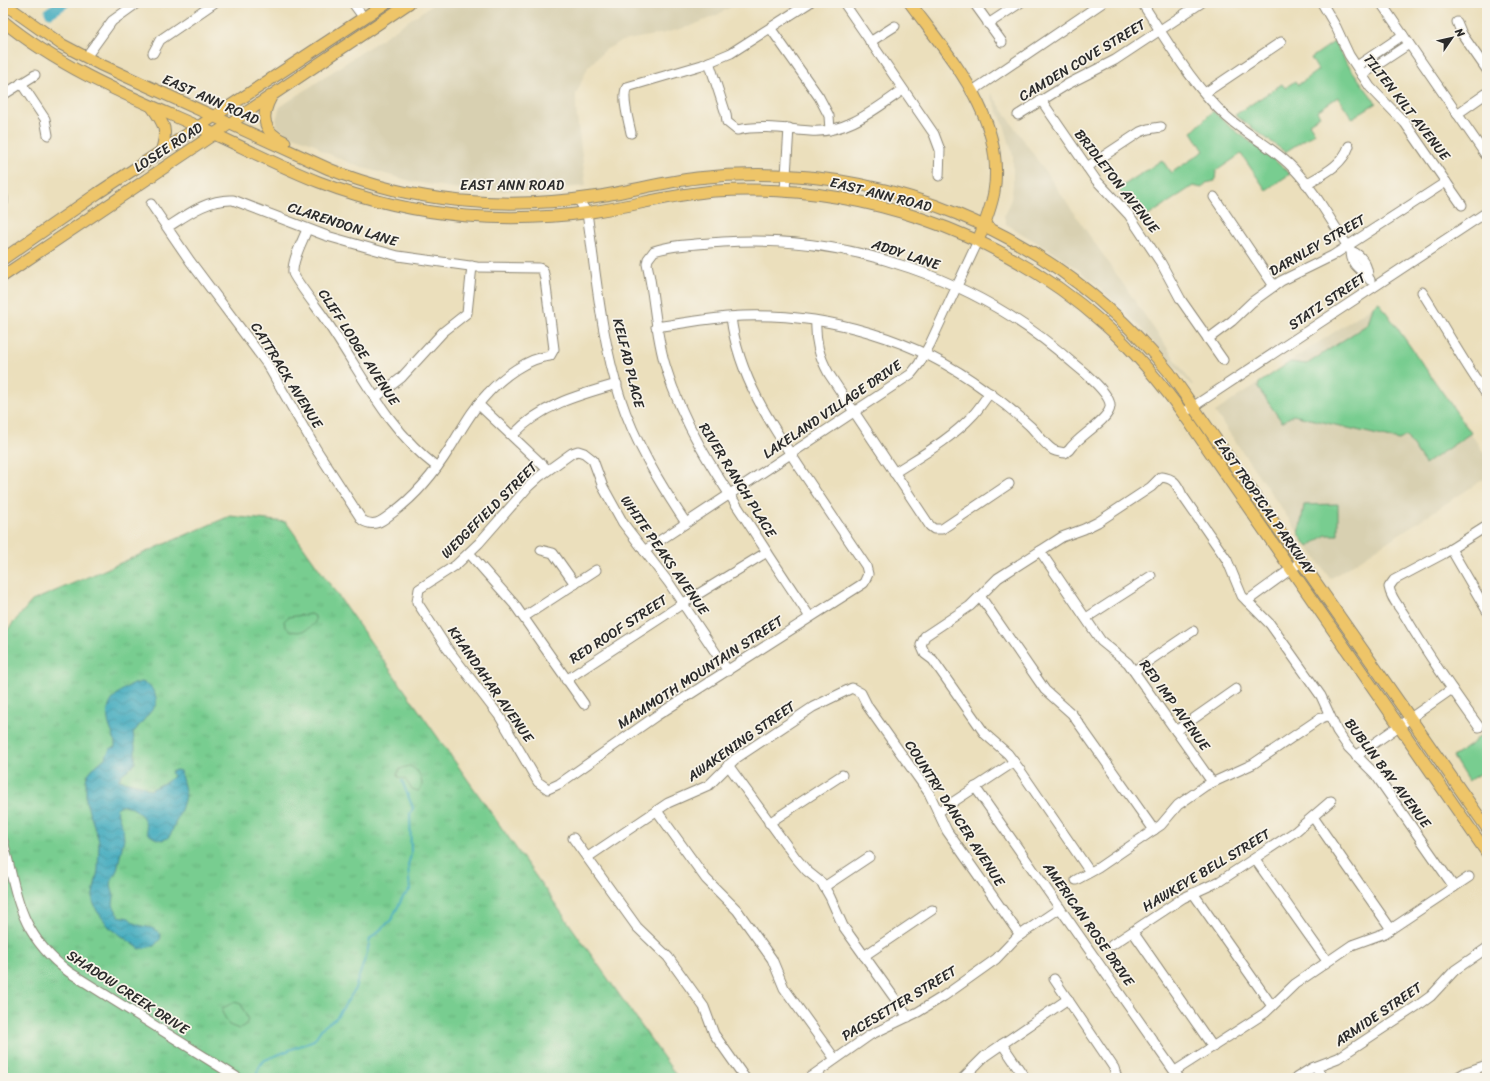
<svg xmlns="http://www.w3.org/2000/svg" width="1490" height="1081" font-family="Sriracha,sans-serif">
	<defs>
		<pattern id="grass-tufts" width="24" height="20" patternUnits="userSpaceOnUse"><rect width="24" height="20" fill="#78cd90"/><path d="M3 7l-1-3M5 7V3M7 7l1-3M15 17l-1-3M17 17v-4M19 17l1-3" fill="none" stroke="#68b07c"/></pattern>
		<pattern id="water-waves" width="16" height="10" patternUnits="userSpaceOnUse"><rect width="16" height="10" fill="#3faabe"/><path d="M0 5q4-4 8 0t8 0" fill="none" stroke="#358b9b"/></pattern>
	</defs>
	<rect width="100%" height="100%" fill="#f7f3e8"/>
	<filter id="ink" filterUnits="userSpaceOnUse"><feTurbulence type="fractalNoise" baseFrequency=".025" numOctaves="2"/><feDisplacementMap in="SourceGraphic" scale="8" xChannelSelector="R" yChannelSelector="G"/><feConvolveMatrix kernelMatrix="1 2 1 2 8 2 1 2 1" color-interpolation-filters="sRGB"/></filter>
	<filter id="wash" filterUnits="userSpaceOnUse"><feTurbulence type="fractalNoise" baseFrequency=".012" numOctaves="4" result="noise"/><feDisplacementMap in="SourceGraphic" scale="16" xChannelSelector="R" yChannelSelector="G"/><feGaussianBlur stdDeviation="0.9" result="paint"/><feColorMatrix in="noise" values="0 0 0 0 0 0 0 0 0 0 0 0 0 0 0 0 0 1.4 0 .05"/><feComposite in="paint" operator="in"/></filter>
	<g filter="url(#wash)">
		<rect width="100%" height="100%" fill="#ebdfbc"/>
		<g fill="#d8d0b1">
			<path d="M435 3H737L717 15 691 26 665 33 622 41 605 50 588 67 576 94V109L586 186 542 190 502 191 459 189 414 182 357 166 322 151 315 144 288 134 278 127 276 120 280 107Z"/>
			<path d="M991 93 1193 385H1191L1138 325 1094 282 1061 257 1006 224 1004 216 1011 199 1013 185V156L1005 128 991 96Z"/>
			<path d="M1379 302 1487 457V477L1330 579 1215 412Z"/>
		</g>
		<path fill="url(#grass-tufts)" stroke="#527c5e" d="M230 516 286 522 678 1078H3V635L32 601Z"/>
		<g fill="#78cd90" stroke="#527c5e">
			<path d="M1334 42 1346 62 1376 103 1352 118 1338 97 1317 111 1320 116 1309 123 1315 133 1285 152 1235 115 1282 84 1285 88 1295 81 1298 85 1318 70 1311 58Z"/>
			<path d="M1213 111 1229 126 1271 157 1290 174 1266 190 1241 154 1216 171 1215 181 1206 183 1202 188 1193 186 1142 220 1118 189 1162 160 1171 173 1204 151 1192 132Z"/>
			<path d="M1379 302 1471 433 1425 464 1406 436 1399 440 1293 415 1282 422 1258 388 1259 383 1290 362 1307 364 1368 324 1373 306Z"/>
			<path d="M1338 504V535H1326L1308 547 1299 534 1304 505Z"/>
			<path d="M311 614 315 616V622C308 632 293 636 285 626L284 621 288 617Z"/>
			<path d="M1487 733V769L1468 781 1453 757 1474 742 1476 738Z"/>
			<path d="M409 766C419 770 422 777 422 787L418 791 412 789 405 779 398 777 397 774 400 769Z"/>
			<path d="M234 1002 241 1004 248 1020 246 1024 239 1029 229 1025 222 1012 223 1008Z"/>
		</g>
		<path fill="url(#water-waves)" stroke="#356a74" d="M142 682C152 686 158 695 156 705L133 733 135 746V764L122 774 119 780 141 785 150 790 168 781 173 776 171 772 176 770 180 771C181 776 185 787 185 792 185 806 175 821 171 834 164 844 156 839 148 834 145 828 147 823 143 818 138 810 124 800 116 809L123 829 124 838 117 870 110 883 114 896 113 905 119 916 129 918C141 932 157 922 161 938L154 946 140 949 109 927 97 911 93 902V894L98 870 99 841 86 802V780L88 774 93 768 105 758 110 749 115 747C116 737 109 729 108 720 104 700 124 685 142 682Z"/>
		<g fill="none" stroke-linecap="round" stroke-linejoin="round">
			<path stroke="#3faabe" stroke-width="2" d="M255 1078 260 1065 265 1060 314 1040 322 1028 337 1017 354 991 367 953 370 939 391 920 403 897 410 890 408 865 411 855 410 814 413 808 402 781"/>
			<path stroke="#3faabe" stroke-width="11" d="M50 12 64 3"/>
		</g>
	</g>
	<g filter="url(#ink)">
		<g fill="none" stroke-linecap="round" stroke-linejoin="round">
			<g stroke="#8b8574" stroke-width="11">
				<g id="minor">
					<path d="M353 3 364 18"/>
					<path d="M844 3 934 134 940 150 939 176"/>
					<path d="M974 3 1002 42"/>
					<path d="M1142 3C1168 42 1192 85 1227 117 1248 136 1275 148 1294 169 1316 192 1333 225 1351 251 1362 255 1368 266 1368 277"/>
					<path d="M1322 3 1336 27 1349 55 1370 87 1405 123 1462 205"/>
					<path d="M1381 3 1487 157"/>
					<path d="M1457 22 1462 34 1487 70"/>
					<path d="M988 24 1020 3"/>
					<path d="M771 29 819 97 829 116 830 130"/>
					<path d="M870 42 895 26"/>
					<path d="M153 53 160 40 214 3"/>
					<path d="M86 57 112 21 137 3"/>
					<path d="M709 62 726 114 727 122 737 130C761 125 785 129 810 131 846 134 875 109 903 90"/>
					<path d="M1357 66 1403 35"/>
					<path d="M1362 75 1409 44"/>
					<path d="M21 83 45 119 48 135"/>
					<path d="M971 92 1102 3"/>
					<path d="M1205 93 1281 42"/>
					<path d="M3 95 35 75"/>
					<path d="M1041 100 1096 180 1129 215 1161 263 1181 300 1223 360"/>
					<path d="M1457 114 1487 93"/>
					<path d="M1018 115 1068 84 1115 60 1201 3"/>
					<path d="M631 133C629 122 621 96 627 87L702 65 731 53 809 3"/>
					<path d="M1087 167 1140 132 1148 129 1161 127"/>
					<path d="M1306 184C1323 174 1342 166 1349 146"/>
					<path d="M785 191 789 128"/>
					<path d="M3 197V203"/>
					<path d="M1214 197 1274 286"/>
					<path d="M578 199 587 213C596 274 601 338 620 397 635 443 660 484 686 523"/>
					<path d="M151 204 190 261 267 364 316 449 362 520C374 528 382 521 391 514 416 496 434 474 450 448 462 429 472 409 488 393 503 377 527 358 550 356L554 349 545 279 543 270 539 268 477 267 398 256 327 236 233 200C208 199 188 214 168 227"/>
					<path d="M307 229C303 241 292 259 293 273 294 278 317 308 322 315 359 367 385 428 437 467"/>
					<path d="M1351 251C1351 268 1363 269 1370 280"/>
					<path d="M1422 292C1444 326 1463 362 1487 395"/>
					<path d="M816 321C815 341 819 356 829 374L930 526 934 529H942L1009 484"/>
					<path d="M656 327C685 323 714 317 743 316 828 313 917 339 985 390 1001 401 1016 413 1030 426 1038 434 1044 444 1053 450 1057 452 1061 452 1065 453L1069 450C1077 437 1109 420 1110 407 1112 395 1083 371 1074 364 979 279 850 234 723 242 701 244 675 244 654 251L648 259 647 264C655 298 655 334 666 368 683 424 713 470 745 518 766 551 788 584 810 617"/>
					<path d="M1208 339 1232 321 1252 302 1281 281 1332 256 1446 182"/>
					<path d="M375 398 401 378 443 332 467 313 472 266"/>
					<path d="M478 404 548 470"/>
					<path d="M1188 410 1487 212"/>
					<path d="M513 435C541 405 578 395 617 384"/>
					<path d="M894 473C922 455 951 439 973 415 979 409 984 400 990 393"/>
					<path d="M1451 549 1487 611"/>
					<path d="M541 550 553 553 575 584"/>
					<path d="M644 551 911 374 919 364 930 344 978 241"/>
					<path d="M1040 551 1101 641 1128 663 1212 782"/>
					<path d="M469 553 514 604 584 704"/>
					<path d="M980 596 1045 690 1072 714 1154 830"/>
					<path d="M1247 601 1302 561"/>
					<path d="M524 617 596 570"/>
					<path d="M1086 618 1151 576"/>
					<path d="M728 671 669 583 623 523 603 487 593 460 584 453 578 451 572 453 540 476 528 487 479 543 456 565 419 589 417 602 447 648 500 717 538 782 548 789 559 784 656 716 864 583 868 574 866 566C846 536 826 507 806 477 773 428 738 377 731 317"/>
					<path d="M1134 671 1193 631"/>
					<path d="M566 680 682 604 767 552"/>
					<path d="M1479 727C1453 691 1428 655 1405 616 1399 606 1391 599 1389 587L1394 580 1443 554 1487 526"/>
					<path d="M1176 731 1236 689"/>
					<path d="M1356 756 1452 689"/>
					<path d="M728 765 795 857 807 871 822 883 830 897 843 926 908 1017"/>
					<path d="M975 787 1179 1078"/>
					<path d="M657 811 706 879 737 910 772 959 784 988 835 1059"/>
					<path d="M938 812 1014 762"/>
					<path d="M1313 817 1391 929"/>
					<path d="M769 823 842 775"/>
					<path d="M573 838 637 927 668 957 704 1007 714 1034 745 1078"/>
					<path d="M3 841C18 898 19 934 69 972L238 1078"/>
					<path d="M588 857 668 803 709 785 735 759 813 707 852 688 861 693 868 707 929 793 947 831 1020 935"/>
					<path d="M1255 859 1327 961"/>
					<path d="M1090 872 1020 770 1008 754 985 734 933 660 925 654 921 645 925 636 970 606 998 578 1062 537 1084 529 1098 522 1151 487 1161 477C1174 478 1177 484 1182 495L1227 560 1242 596 1270 624 1321 696 1337 731 1348 747 1375 774 1454 887"/>
					<path d="M1076 880 1098 868 1161 825 1178 805 1205 786 1253 764 1319 719 1329 715"/>
					<path d="M824 887 869 857"/>
					<path d="M1193 893 1272 1006"/>
					<path d="M1133 932 1213 1047"/>
					<path d="M1112 945 1183 898 1220 881 1296 831 1331 801"/>
					<path d="M864 956 932 910"/>
					<path d="M1054 979 1108 1059 1114 1068 1117 1078"/>
					<path d="M1002 1044 1025 1078"/>
					<path d="M1315 1067 1323 1078"/>
					<path d="M1175 1071 1265 1013 1295 984 1352 945 1385 933 1469 877"/>
					<path d="M809 1078 870 1035 918 1012 944 996 996 959 1016 938 1060 908"/>
					<path d="M963 1078 985 1056 1068 999"/>
					<path d="M1296 1078 1312 1068 1338 1058 1420 1004 1431 996 1455 970 1487 948"/>
					<path d="M1456 1078 1466 1072 1487 1065"/>
				</g>
			</g>
			<g stroke="#8b8574" stroke-width="13">
				<g id="major">
					<path d="M3 3 61 44 99 64 329 169C412 203 505 210 593 197 628 192 662 182 697 178 879 158 1053 230 1169 372L1487 828"/>
					<path d="M910 3C950 58 1006 118 994 192 991 209 984 225 978 241"/>
					<path d="M3 21C61 69 131 97 199 127 239 145 278 166 319 182 366 200 417 212 467 216 508 219 550 218 591 212 633 206 673 194 715 191 855 182 999 230 1104 324 1137 353 1165 388 1190 423L1487 853"/>
					<path d="M271 97C260 117 263 132 285 142"/>
					<path d="M152 107C165 125 168 130 161 152"/>
					<path d="M3 259 98 193 386 3"/>
					<path d="M3 276 409 3"/>
				</g>
			</g>
			<use href="#minor" stroke="#fff" stroke-width="9"/>
			<use href="#major" stroke="#eec569" stroke-width="11"/>
		</g>
	</g>
	<g text-anchor="middle" stroke-width="3.5" stroke-linejoin="round" paint-order="stroke">
		<g font-size="14" fill="#2b2b2b" stroke="#f7f3e8">
			<text transform="translate(1082 60) rotate(-31)" y="5">CAMDEN COVE STREET</text>
			<text transform="translate(211 99) rotate(24)" y="5">EAST ANN ROAD</text>
			<text transform="translate(1407 107) rotate(52)" y="5">TILTEN KILT AVENUE</text>
			<text transform="translate(168 147) rotate(-33)" y="5">LOSEE ROAD</text>
			<text transform="translate(1117 181) rotate(52)" y="5">BRIDLETON AVENUE</text>
			<text x="512" y="190">EAST ANN ROAD</text>
			<text transform="translate(881 194) rotate(14)" y="5">EAST ANN ROAD</text>
			<text transform="translate(343 224) rotate(18)" y="5">CLARENDON LANE</text>
			<text transform="translate(1317 245) rotate(-30)" y="5">DARNLEY STREET</text>
			<text transform="translate(906 254) rotate(18)" y="5">ADDY LANE</text>
			<text transform="translate(1327 301) rotate(-34)" y="5">STATZ STREET</text>
			<text transform="translate(359 347) rotate(57)" y="5">CLIFF LODGE AVENUE</text>
			<text transform="translate(629 363) rotate(76)" y="5">KELFAD PLACE</text>
			<text transform="translate(287 375) rotate(58)" y="5">CATTRACK AVENUE</text>
			<text transform="translate(832 409) rotate(-34)" y="5">LAKELAND VILLAGE DRIVE</text>
			<text transform="translate(738 480) rotate(58)" y="5">RIVER RANCH PLACE</text>
			<text transform="translate(1265 506) rotate(55)" y="5">EAST TROPICAL PARKWAY</text>
			<text transform="translate(489 510) rotate(-45)" y="5">WEDGEFIELD STREET</text>
			<text transform="translate(665 555) rotate(55)" y="5">WHITE PEAKS AVENUE</text>
			<text transform="translate(618 629) rotate(-33)" y="5">RED ROOF STREET</text>
			<text transform="translate(700 672) rotate(-33)" y="5">MAMMOTH MOUNTAIN STREET</text>
			<text transform="translate(491 684) rotate(55)" y="5">KHANDAHAR AVENUE</text>
			<text transform="translate(1175 705) rotate(54)" y="5">RED IMP AVENUE</text>
			<text transform="translate(741 741) rotate(-35)" y="5">AWAKENING STREET</text>
			<text transform="translate(1388 773) rotate(53)" y="5">BUBLIN BAY AVENUE</text>
			<text transform="translate(955 813) rotate(57)" y="5">COUNTRY DANCER AVENUE</text>
			<text transform="translate(1206 870) rotate(-31)" y="5">HAWKEYE BELL STREET</text>
			<text transform="translate(1089 924) rotate(55)" y="5">AMERICAN ROSE DRIVE</text>
			<text transform="translate(128 992) rotate(33)" y="5">SHADOW CREEK DRIVE</text>
			<text transform="translate(899 1003) rotate(-31)" y="5">PACESETTER STREET</text>
			<text transform="translate(1378 1014) rotate(-34)" y="5">ARMIDE STREET</text>
		</g>
	</g>
	<rect width="1490" height="1081" fill="none" stroke="#f7f3e8" stroke-width="16"/>
	<g transform="translate(1452 38) rotate(56)" stroke="#f7f3e8" stroke-width="3" paint-order="stroke">
	<path d="M0-3L7 15L0 10L-7 15Z" fill="#2b2b2b"/>
	<text y="-6" font-size="11" font-weight="bold" text-anchor="middle" fill="#2b2b2b">N</text>
	</g>
</svg>
